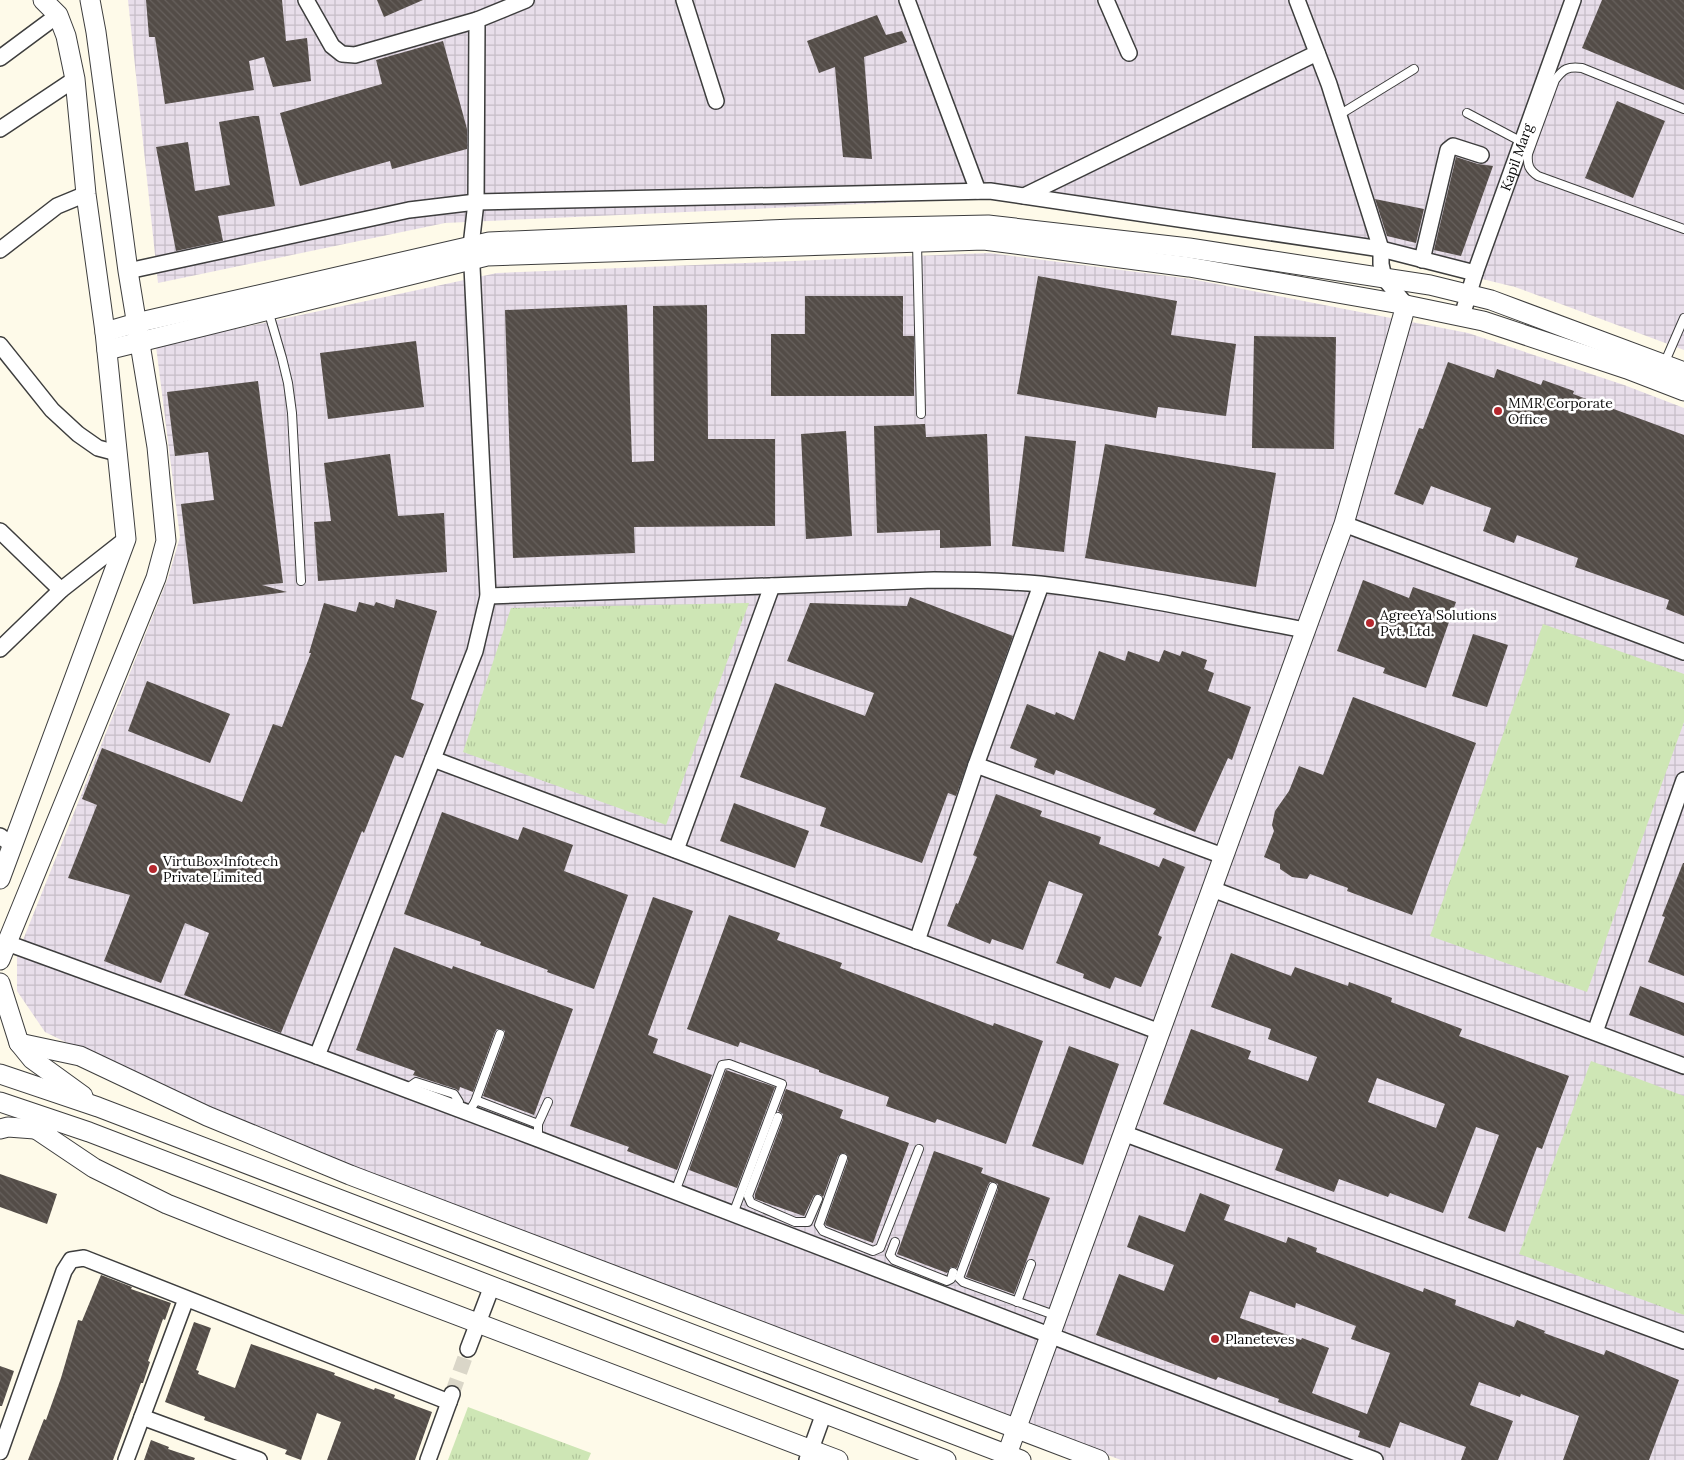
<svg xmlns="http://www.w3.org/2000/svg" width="1684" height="1460" font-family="Lora,serif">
	<defs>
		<pattern id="industrial-grid" width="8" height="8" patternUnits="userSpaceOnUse" patternTransform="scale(1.25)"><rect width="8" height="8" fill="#e8deea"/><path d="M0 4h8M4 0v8" fill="none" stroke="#c6bdc7"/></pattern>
		<pattern id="grass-tufts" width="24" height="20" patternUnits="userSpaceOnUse" patternTransform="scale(1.25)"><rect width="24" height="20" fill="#cee6b5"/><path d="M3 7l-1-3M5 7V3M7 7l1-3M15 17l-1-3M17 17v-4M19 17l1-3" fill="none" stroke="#b0c49a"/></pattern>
		<pattern id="building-back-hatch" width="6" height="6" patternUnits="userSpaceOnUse" patternTransform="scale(1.25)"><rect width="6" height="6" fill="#534c47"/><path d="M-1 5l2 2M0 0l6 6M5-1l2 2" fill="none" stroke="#67615d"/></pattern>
	</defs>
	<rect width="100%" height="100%" fill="#fefae9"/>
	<g fill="url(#industrial-grid)">
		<path d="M128 0H1684V350L1515 287 1441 269 1318 245 992 198 445 223 158 283Z"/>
		<path d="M989 253 1191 279 1468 333 1624 385 1684 408V1460H1121L304 1159 45 1032 17 991V955L168 578 180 537 156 346 497 273Z"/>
	</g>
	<g fill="url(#grass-tufts)">
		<path d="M749 603 666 825 463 752 511 608Z"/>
		<path d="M1543 624 1684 674V722L1587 992 1430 936Z"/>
		<path d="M1591 1061 1684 1096V1315L1519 1254Z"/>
		<path d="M468 1407 591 1453 588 1460H448Z"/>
	</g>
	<g fill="url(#building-back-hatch)" fill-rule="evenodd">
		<path d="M146 0H282L286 41 307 38 311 81 273 87 264 57 249 61 254 90 165 104 155 37H149Z"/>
		<path d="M377 0H423L384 17Z"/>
		<path d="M1602 0H1684V90L1582 48Z"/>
		<path d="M877 15 886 35 902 31 907 42 864 57 872 159 843 157 835 67 819 73 807 41Z"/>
		<path d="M443 41 467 129V149L392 169 390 161 300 186 280 113 382 84 376 60Z"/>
		<path d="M1617 101 1665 121 1633 198 1585 178Z"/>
		<path d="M253 116H259L275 206 218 216 223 241 176 251 156 147 188 142 195 191 230 185 219 122Z"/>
		<path d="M1456 157 1478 164 1493 166 1461 256 1434 250Z"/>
		<path d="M1375 199 1424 209 1416 243 1387 236Z"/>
		<path d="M1038 276 1177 301 1171 335 1236 344 1226 416 1158 407 1156 418 1017 394Z"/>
		<path d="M805 296H903V336H914V396H771V334H805Z"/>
		<path d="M627 305 632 462 654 461 653 306 707 305 708 439H775V526L634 527 635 553 513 558 505 310Z"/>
		<path d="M1254 336 1336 337 1334 449 1252 448Z"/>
		<path d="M416 341 424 407 328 419 320 353Z"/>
		<path d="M1448 362 1494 378 1497 369 1541 385 1543 380 1574 391 1573 394 1684 435V616L1666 609 1669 600 1575 567 1578 558 1517 535 1514 543 1483 531 1491 508 1431 486 1423 505 1394 494 1419 428 1423 429Z"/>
		<path d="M258 381 283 583 262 585 287 592 193 604 181 504 214 500 208 452 175 456 167 392Z"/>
		<path d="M925 424 926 437 987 434 991 546 940 548V530L877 533 874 426Z"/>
		<path d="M846 431 852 536 806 539 801 434Z"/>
		<path d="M1025 436 1076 441 1064 552 1012 546Z"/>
		<path d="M1105 444 1276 473 1256 587 1085 558Z"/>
		<path d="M390 454 398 516 444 513 447 572 318 581 314 522 331 521 324 463Z"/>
		<path d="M1363 580 1409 598 1413 587 1456 602 1426 688 1383 673 1385 668 1337 651Z"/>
		<path d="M910 597 1013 636 956 796 948 793 922 863 820 826 826 808 740 777 775 683 865 716 874 693 787 661 810 603 907 606Z"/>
		<path d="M396 599 437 611 411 699 424 704 403 758 395 755 364 833 362 831 281 1033 184 995 209 933 185 923 161 983 104 961 130 895 68 878 97 805 82 799 102 748 242 802 273 724 282 727 311 653H309L324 603 356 612 359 602 374 606 376 602 394 608Z"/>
		<path d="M1473 634 1508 645 1487 707 1452 696Z"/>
		<path d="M1164 650 1180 656 1182 651 1207 660 1204 669 1214 673 1208 691 1251 707 1232 760 1228 758 1195 832 1153 814 1156 809 1056 770 1054 775 1034 767 1037 759 1010 748 1027 704 1055 715 1056 712 1074 720 1099 651 1125 661 1128 651 1159 662Z"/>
		<path d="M147 681 230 714 210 763 128 731Z"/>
		<path d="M1353 697 1476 743 1412 915 1347 891 1348 888 1310 874 1307 879 1292 877 1280 869V864L1264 857 1274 831 1272 825 1275 811 1289 791 1299 766 1323 775Z"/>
		<path d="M996 794 1042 811 1040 816 1101 837 1099 844 1134 857 1159 867 1163 858 1185 867 1158 935 1162 937 1141 987 1115 977 1110 989 1083 978 1084 974 1056 963 1083 894 1049 881 1023 950 992 939 990 944 947 926 956 903 958 904 977 857 973 855Z"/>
		<path d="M734 803 809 831 795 868 720 841Z"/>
		<path d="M442 812 518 840 523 827 573 845 564 871 628 895 594 989 547 972 548 970 480 945 481 942 404 914Z"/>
		<path d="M1683 863H1684V976L1648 962 1665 917 1662 916Z"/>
		<path d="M653 897 693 911 648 1035 658 1039 653 1053 712 1075 677 1170 627 1151 629 1147 570 1126Z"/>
		<path d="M729 915 780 933 777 940 842 963 840 968 993 1026 994 1023 1043 1041 1006 1144 937 1119 935 1123 886 1106 889 1097 819 1072V1070L740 1042 738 1047 687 1029Z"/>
		<path d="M394 947 452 969 453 966 573 1009 534 1115 483 1096 505 1036V1031L501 1029H497L495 1032 473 1092 460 1087 459 1091 456 1089 422 1078 413 1075 415 1071 356 1050Z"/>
		<path d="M1231 953 1291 976 1295 967 1348 986 1349 982 1392 998 1391 1002 1462 1029 1459 1036 1569 1076 1542 1149 1537 1147 1505 1232 1468 1218 1499 1135 1476 1127 1443 1213 1390 1193 1388 1197 1339 1179 1334 1192 1275 1170 1283 1149 1163 1104 1191 1029 1251 1051 1248 1059 1308 1081 1317 1057 1268 1039 1271 1029 1211 1007ZM1377 1078 1445 1104 1436 1128 1368 1102Z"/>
		<path d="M1640 986 1684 1003V1036L1629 1015Z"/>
		<path d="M1069 1046 1119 1064 1083 1165 1032 1146Z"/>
		<path d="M726 1070 775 1087 737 1188 689 1170Z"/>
		<path d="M786 1089 843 1110 840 1118 909 1143 873 1243 827 1226 825 1224 848 1160V1157L845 1153H842L838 1156 823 1197 820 1194 814 1195 804 1216 755 1199V1194L783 1119V1114L778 1111Z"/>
		<path d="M934 1151 983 1168 981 1173 1050 1198 1014 1294 966 1277 998 1189V1184L994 1182H990L988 1185 957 1268 951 1267 947 1273 897 1254Z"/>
		<path d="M0 1174 57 1194 47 1224 0 1207Z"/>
		<path d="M1200 1193 1230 1205 1224 1220 1286 1243 1288 1237 1317 1248 1316 1252 1423 1292 1424 1288 1456 1300 1455 1305 1514 1327 1517 1320 1545 1331 1544 1333 1604 1355 1606 1350 1679 1380 1649 1460H1563L1579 1416 1521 1394 1520 1397 1479 1382 1470 1405 1513 1421 1498 1460H1461L1466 1447 1400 1422 1390 1448 1358 1437 1360 1431 1278 1402 1279 1399 1218 1377 1216 1380 1096 1335 1119 1274 1164 1291 1174 1265 1127 1247 1139 1215 1185 1232ZM1250 1291 1295 1308 1296 1303 1356 1326 1351 1339 1390 1353 1367 1414 1312 1393 1329 1348 1302 1338 1301 1340 1240 1318Z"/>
		<path d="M101 1275 132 1287 131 1289 171 1303 165 1320 163 1319 148 1361 150 1362 143 1383H141L113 1460H28L44 1419 46 1420 61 1378 78 1320 82 1321Z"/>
		<path d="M194 1322 211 1328 196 1370 199 1371 198 1374 235 1388 251 1344 335 1373 334 1375 374 1390 375 1388 395 1395 394 1398 432 1412 415 1460H327L341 1422 317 1413 301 1460 285 1454 287 1450 204 1420 205 1417 165 1402Z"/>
		<path d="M0 1366 14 1371 2 1406H0Z"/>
		<path d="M151 1440 169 1447 168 1449 195 1458 194 1460H144Z"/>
	</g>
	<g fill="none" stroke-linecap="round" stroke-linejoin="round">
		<path stroke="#dad6c8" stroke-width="15" stroke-dasharray="15 8" stroke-linecap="butt" d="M452 1394 468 1349"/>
		<g stroke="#3e3e3e" stroke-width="10">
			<g id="service">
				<path d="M1684 109 1582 68C1568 66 1563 69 1555 80L1528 154C1527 165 1529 170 1538 176L1684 229"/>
				<path d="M1467 113 1522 142"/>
				<path d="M1339 115 1414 69"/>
				<path d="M917 243 921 414"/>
				<path d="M268 310 282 358 288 383 292 413 301 581"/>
				<path d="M1664 364 1684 318"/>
				<path d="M406 1089 416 1082 454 1094 459 1102 458 1109"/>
				<path d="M475 1102 500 1034"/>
				<path d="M468 1113 475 1102 478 1101 538 1124V1139"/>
				<path d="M778 1117 748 1196 751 1203 795 1222H808L818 1199"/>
				<path d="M538 1124 548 1102"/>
				<path d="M843 1158 819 1225 823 1231 873 1251 880 1248 919 1149"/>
				<path d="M993 1187 959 1278 963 1282 1057 1316"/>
				<path d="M675 1192 722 1065 729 1064 782 1084 733 1214"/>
				<path d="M895 1242 890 1255 894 1260 947 1281 951 1279 953 1272"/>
				<path d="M1017 1302 1031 1264"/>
			</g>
		</g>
		<g stroke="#3e3e3e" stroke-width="18">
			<g id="minor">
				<path d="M306 0 332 46 342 54 355 55 477 20"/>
				<path d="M684 0 716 101"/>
				<path d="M907 0 978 191"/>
				<path d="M1106 0 1129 53"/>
				<path d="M1297 0 1329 84 1381 249V264L1384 278 1406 305"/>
				<path d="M0 58 58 15"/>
				<path d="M0 129 75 79"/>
				<path d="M1024 196 1317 53"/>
				<path d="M0 250 57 206 86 194"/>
				<path d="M1422 260 1448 150 1453 146 1481 155"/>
				<path d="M128 271 409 210 476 202 990 191 1381 249 1475 273"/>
				<path id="s1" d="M1462 316 1475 273 1573 0"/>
				<path d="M0 345 52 410 78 434 98 448 117 453"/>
				<path d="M1344 524 1684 652"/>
				<path d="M0 531 61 590"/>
				<path d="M488 596 934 580C969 580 1004 581 1040 584 1129 594 1217 614 1305 630"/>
				<path d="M0 649 61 590 126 539"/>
				<path d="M433 759 1160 1032"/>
				<path d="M976 765 1223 856"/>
				<path d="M0 836 12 845"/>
				<path d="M676 850 772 586"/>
				<path d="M1212 889 1684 1066"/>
				<path d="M917 941 976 765 1041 585"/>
				<path d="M7 943 317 1056 538 1139 1375 1460"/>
				<path d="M1595 1032 1684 780"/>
				<path d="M317 1056 475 651 488 596 471 246 476 202 477 20 526 0"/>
				<path d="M1123 1133 1684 1341"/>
				<path d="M468 1349 492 1286"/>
				<path d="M142 1417 259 1460"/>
				<path d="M0 1452 64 1271 71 1260 84 1258 449 1402"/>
				<path d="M126 1460 186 1299"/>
				<path d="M428 1460 452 1394"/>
				<path d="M807 1460 824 1413"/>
			</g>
		</g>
		<g stroke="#3e3e3e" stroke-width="21">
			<g id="tertiary">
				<path d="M105 332 136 323 489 242 793 229 988 225 1189 248 1430 285 1491 300 1684 372"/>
				<path d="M107 350 487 256 984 240 1189 267 1406 305 1483 321 1627 369 1684 391"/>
				<path d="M0 879 126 539 105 332 86 194 75 79 66 36 58 15 43 0"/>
				<path d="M0 960 156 578 166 541 157 447 128 271 96 32 90 0"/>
				<path d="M0 983 19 1043 32 1059 83 1096"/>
				<path d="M19 1043 80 1056 207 1116 350 1175 1099 1460"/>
				<path d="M0 1074 98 1107 1021 1460"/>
				<path d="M0 1102 89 1132 946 1460"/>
				<path d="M0 1129 8 1127 48 1130"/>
				<path d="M36 1129 94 1168 167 1204 230 1229 838 1460"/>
				<path d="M1005 1460 1344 524 1406 305"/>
			</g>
		</g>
		<use href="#service" stroke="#fff" stroke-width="8"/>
		<use href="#minor" stroke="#fff" stroke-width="15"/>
		<use href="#tertiary" stroke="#fff" stroke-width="19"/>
	</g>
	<g fill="#b5282e" stroke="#fff" stroke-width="2">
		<circle cx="1498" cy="411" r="5"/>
		<circle cx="1370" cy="623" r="5"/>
		<circle cx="153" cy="869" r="5"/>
		<circle cx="1215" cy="1339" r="5"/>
	</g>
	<g text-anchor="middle" stroke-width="5" stroke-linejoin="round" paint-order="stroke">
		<g font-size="14" fill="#0b0b0b" stroke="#fff">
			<text dy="5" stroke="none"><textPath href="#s1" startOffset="168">Kapil Marg</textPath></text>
		</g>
		<g font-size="14" fill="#0b0b0b" stroke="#fff" text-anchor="start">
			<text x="1508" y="408">MMR Corporate<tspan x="1508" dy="16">Office</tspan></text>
			<text x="1380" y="620">AgreeYa Solutions<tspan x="1380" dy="16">Pvt. Ltd.</tspan></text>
			<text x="163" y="866">VirtuBox Infotech<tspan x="163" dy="16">Private Limited</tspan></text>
			<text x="1225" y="1344">Planeteves</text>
		</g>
	</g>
</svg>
